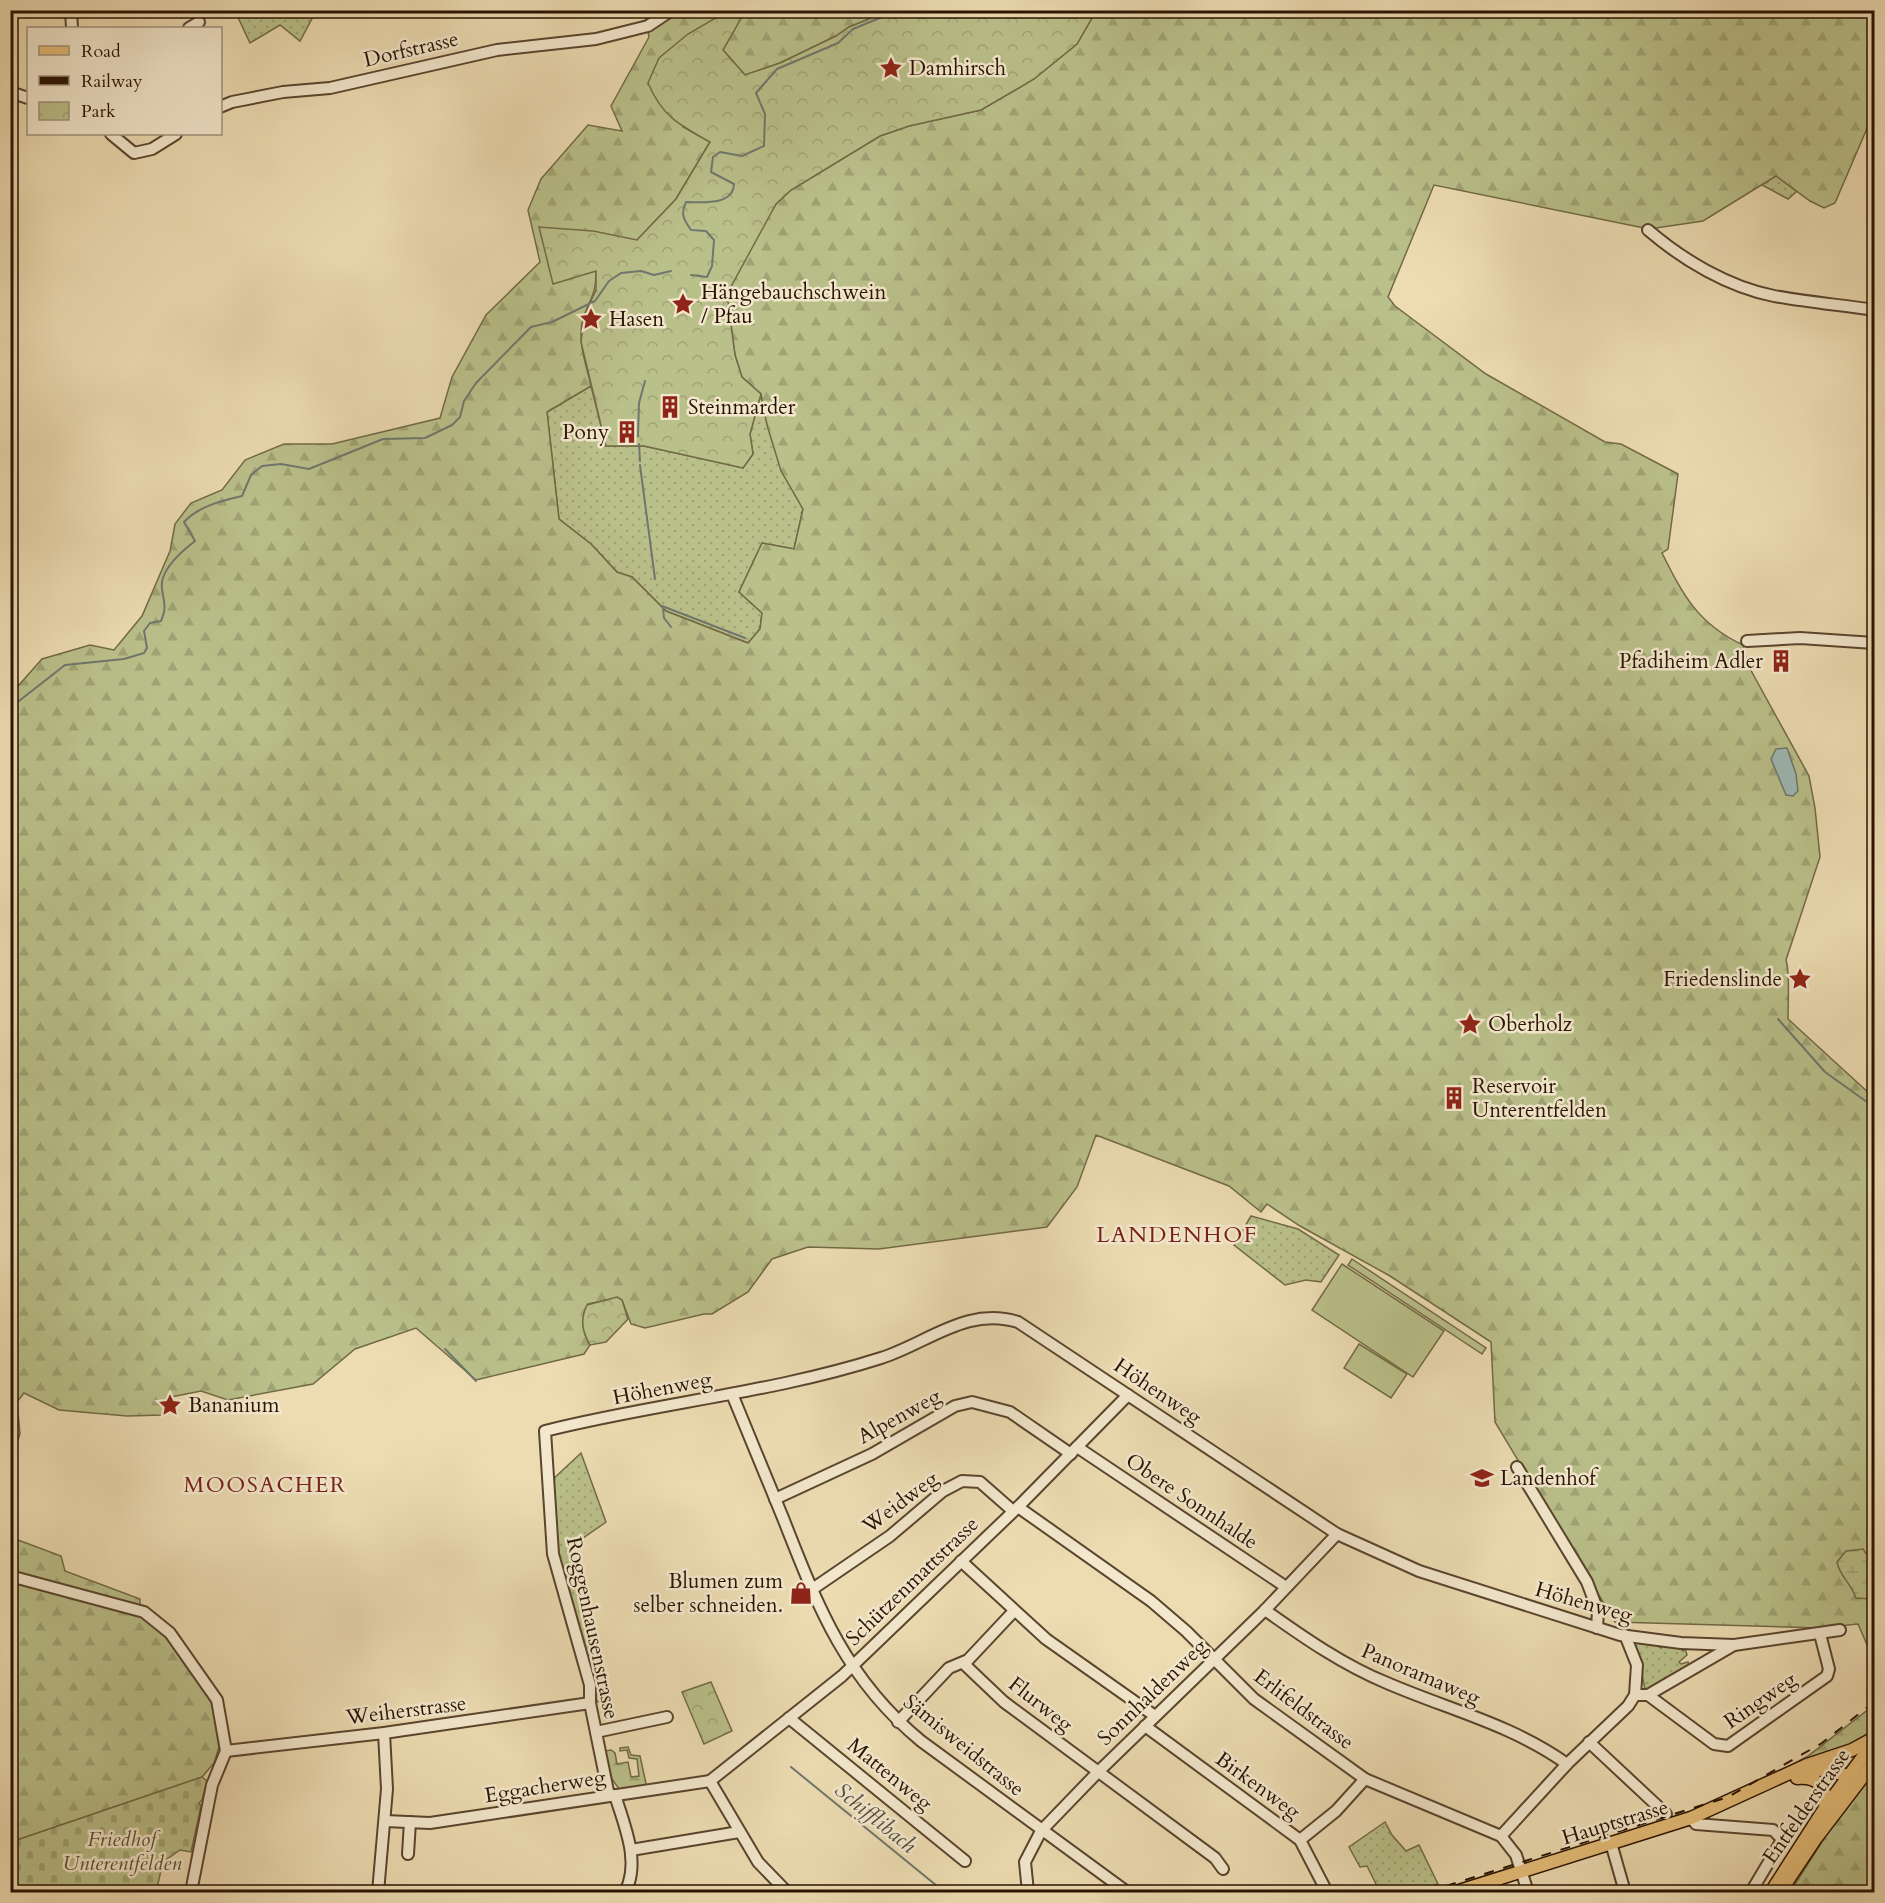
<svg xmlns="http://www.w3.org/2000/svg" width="1885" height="1903" font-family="Cardo,serif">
	<defs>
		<pattern id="grass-dots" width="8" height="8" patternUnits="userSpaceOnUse" patternTransform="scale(1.5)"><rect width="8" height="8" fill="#bac08a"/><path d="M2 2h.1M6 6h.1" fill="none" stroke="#a0a475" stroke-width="1.8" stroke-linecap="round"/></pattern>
		<pattern id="forest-firs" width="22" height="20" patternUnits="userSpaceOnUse" patternTransform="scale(1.5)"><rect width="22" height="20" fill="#bac08a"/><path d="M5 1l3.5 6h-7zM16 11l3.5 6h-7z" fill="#a0a475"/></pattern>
		<pattern id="wetland-marsh" width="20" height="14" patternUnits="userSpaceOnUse" patternTransform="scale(1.5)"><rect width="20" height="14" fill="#bac08a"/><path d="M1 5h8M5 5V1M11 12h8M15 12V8" fill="none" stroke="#a0a475"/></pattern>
		<pattern id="cemetery-stones" width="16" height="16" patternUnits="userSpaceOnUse" patternTransform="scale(1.5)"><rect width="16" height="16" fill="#bac08a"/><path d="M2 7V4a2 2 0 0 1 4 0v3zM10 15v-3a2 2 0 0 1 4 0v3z" fill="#a0a475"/></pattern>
		<pattern id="park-crowns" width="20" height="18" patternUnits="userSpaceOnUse" patternTransform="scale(1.5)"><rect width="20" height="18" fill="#bac08a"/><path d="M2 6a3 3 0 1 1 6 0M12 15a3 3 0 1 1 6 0" fill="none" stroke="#a0a475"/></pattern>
	</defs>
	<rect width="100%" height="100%" fill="#eddcb2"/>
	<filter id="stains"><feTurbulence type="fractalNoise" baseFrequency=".00333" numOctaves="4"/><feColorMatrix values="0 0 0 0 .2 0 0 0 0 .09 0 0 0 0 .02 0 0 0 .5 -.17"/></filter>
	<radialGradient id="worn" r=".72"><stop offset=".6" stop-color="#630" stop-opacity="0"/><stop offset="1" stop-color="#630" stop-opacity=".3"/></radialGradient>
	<g fill="url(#grass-dots)" stroke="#726a46" stroke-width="1.5">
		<path d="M235 11H316L300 41 280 25 250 43Z"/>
		<path d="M1776 175 1797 191 1788 199 1762 185Z"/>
		<path d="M591 386 606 446H644L743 468 753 454 750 434 761 394C769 439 780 469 803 509L794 549 762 543 739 592 762 613 760 629 748 643 666 611 632 577 618 573 591 544 559 519 547 412Z"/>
		<path d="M1251 1216 1298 1229 1339 1255 1321 1282 1306 1280 1285 1285 1234 1245Z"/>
		<path d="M581 1453 606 1522 569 1548 610 1700 597 1702 557 1559 551 1481Z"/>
		<path d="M1635 1642 1658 1645 1661 1648 1662 1645 1680 1648 1683 1651 1685 1648 1687 1655 1679 1662 1681 1664 1688 1662 1689 1666 1649 1690 1645 1689Z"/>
		<path d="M1385 1822 1392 1835 1406 1851 1419 1845 1438 1884 1409 1892H1380L1367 1866 1360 1867 1349 1847Z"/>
	</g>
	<g fill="url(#forest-firs)" stroke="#726a46" stroke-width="1.5">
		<path d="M644 11H889L849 27 836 36 780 63 745 75 723 50 742 16 723 13 683 127 710 142 676 199 637 240 596 271C596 295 591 296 584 316 576 338 586 364 591 386L547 412 559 519 591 544 617 572 632 577 666 611 748 643 760 629 762 613 739 592 762 543 794 549 803 509 781 471 767 425 761 394 742 377 735 355 727 294 762 227 776 204 791 190 880 136 909 126 981 110 1034 79 1077 44 1096 11H1874V112L1835 203 1824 208 1810 201 1776 176 1703 221 1649 229 1434 185 1388 297 1395 306 1486 374 1605 442 1621 444 1678 474 1668 549 1662 553C1683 595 1698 624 1743 645L1748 665 1809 776 1815 808 1820 857 1786 960C1790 971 1788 1005 1788 1019L1872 1096 1874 1102V1661L1858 1624 1819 1628 1615 1622 1495 1422 1491 1342 1390 1276 1300 1226 1267 1204 1261 1212 1229 1186 1096 1135 1077 1187 1047 1227 879 1249 808 1247 772 1259 748 1292 712 1314H704L645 1328 631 1324 622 1300 617 1298 588 1304C580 1319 582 1331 590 1345L584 1354 476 1380 416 1328 355 1349 313 1384 228 1400 201 1391 171 1397 163 1415 127 1416 59 1410 24 1393 17 1402 20 1434 11 1461V694L42 659 90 645 114 650 142 616 170 551 175 524 191 503 222 490 245 460 284 444H332L440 418 452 377 486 315 540 262 528 210 541 179 588 125 622 131 611 106 649 37Z"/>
		<path d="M10 1537 61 1556 65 1571 140 1599V1611L11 1578Z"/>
		<path d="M11 1582 150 1616 170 1633 217 1700 224 1731 214 1763 202 1777 11 1842Z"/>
		<path d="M1874 1705V1728L1856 1743 1781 1771 1808 1756Z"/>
		<path d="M628 1747 631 1755 640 1756 647 1788 619 1789 612 1779 605 1751 611 1750 615 1753 617 1764 628 1762 631 1777 639 1776 637 1759 629 1758 627 1750 620 1751V1748Z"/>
		<path d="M1874 1770V1892H1790L1827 1834Z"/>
	</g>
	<path fill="url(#wetland-marsh)" stroke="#726a46" stroke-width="1.5" d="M1863 1549C1874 1564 1879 1581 1871 1599L1856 1598C1851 1583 1840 1577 1837 1562L1846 1551Z"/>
	<path fill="url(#cemetery-stones)" stroke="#726a46" stroke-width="1.5" d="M202 1777 207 1781 202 1800 199 1803 201 1806 191 1852 180 1850 163 1862 156 1892H24L11 1883V1842Z"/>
	<g fill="url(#park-crowns)" stroke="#726a46" stroke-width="1.5">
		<path d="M889 11H1096L1077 44 1034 79 981 110 909 126 880 136 791 190 776 204 727 294 735 355 742 377 761 394 750 434 753 454 743 468 644 446H606L581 342 584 316 596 290V271L553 284 539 227 593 231 637 240 676 199 710 142C679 125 662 116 648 83L659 58 688 34 724 13 743 15 723 50 745 75 780 63 836 36 849 27Z"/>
		<path d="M617 1297 622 1300 628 1319 606 1342 590 1345C582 1331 580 1319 587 1305Z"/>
		<path d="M711 1682 732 1731 704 1744 682 1692Z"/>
	</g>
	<g fill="#bac08a" stroke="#726a46" stroke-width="1.5">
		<path d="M1352 1259 1486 1348 1482 1354 1348 1265Z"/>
		<path d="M1342 1264 1444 1331 1413 1377 1312 1310Z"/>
		<path d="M1359 1344 1407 1374 1391 1398 1344 1368Z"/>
	</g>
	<path fill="#9db9b6" stroke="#6f776e" stroke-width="1.5" d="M1787 748 1796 774 1798 791 1793 796 1786 795 1771 759 1776 749Z"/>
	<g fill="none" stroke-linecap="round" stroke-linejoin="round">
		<g stroke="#6f776e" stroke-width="2">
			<path d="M691 275 707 277 712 266 714 240 706 231 691 230C684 220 680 214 686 202 702 202 733 206 734 184L711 172 713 157 720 152 742 156 764 146 765 114 756 93 777 69 838 43 853 29 899 10"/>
			<path d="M638 436 639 403 645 381"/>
			<path d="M639 444 640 461"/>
			<path d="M640 465 655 579"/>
			<path d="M662 606 745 638"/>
			<path d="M663 608 664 618 671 627"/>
			<path d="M10 708 65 665 124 659 144 653 147 648 144 631 150 623 161 621C167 607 164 603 162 589 159 571 182 551 195 541L184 522C199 506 221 501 242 496L251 475 262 466 281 464 309 469 383 439 425 438 452 425 460 417 464 401 476 383 531 327 552 322 595 301 609 281 621 273 641 271 654 275 671 271"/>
			<path d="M1778 1019 1825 1072 1867 1102"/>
			<path d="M445 1349 476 1381"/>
			<path d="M791 1767 942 1890"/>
		</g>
		<g stroke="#5a452e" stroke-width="14">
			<g id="minor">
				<path d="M71 10 72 28"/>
				<path d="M189 28 199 22"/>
				<path d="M10 92 28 98"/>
				<path d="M220 107 232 102 283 92 330 88 497 50 596 39 648 26 672 10"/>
				<path d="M111 134 134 153 152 149 176 134"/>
				<path d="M1648 230C1683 260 1728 287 1774 296 1807 302 1841 305 1874 310"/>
				<path d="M1747 641 1800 638 1874 643"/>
				<path d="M732 1394C749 1436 766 1477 783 1518 818 1607 845 1678 921 1741L1127 1892"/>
				<path d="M1077 1447 1286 1587"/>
				<path d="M1517 1467 1587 1582 1598 1611 1597 1628"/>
				<path d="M775 1499 872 1454 955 1406 972 1402 1010 1412 1071 1454"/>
				<path d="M1018 1507 1151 1601 1186 1631 1254 1699 1365 1779 1501 1836 1516 1855 1528 1892"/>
				<path d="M961 1561 1046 1639 1155 1716"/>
				<path d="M10 1576 144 1612 170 1633 217 1700 226 1751 212 1785 191 1892"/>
				<path d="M811 1590 890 1536 943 1491 962 1481 980 1482 1013 1511"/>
				<path d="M1265 1610C1303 1637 1343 1665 1387 1683 1447 1709 1513 1725 1567 1764"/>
				<path d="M1625 1635 1637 1665 1635 1695"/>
				<path d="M963 1663 1004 1702 1215 1858 1223 1869"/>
				<path d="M1648 1695 1714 1744 1728 1746 1827 1676 1829 1669 1820 1634"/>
				<path d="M789 1718 965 1861"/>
				<path d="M898 1722 949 1668 968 1660 1014 1611"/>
				<path d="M1145 1726 1300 1840 1327 1892"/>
				<path d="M596 1732 667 1717"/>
				<path d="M1589 1742 1666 1814"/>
				<path d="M226 1751 384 1733 590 1703"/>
				<path d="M710 1781 842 1676 1018 1507 1128 1395"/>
				<path d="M710 1781 758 1862 787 1892"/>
				<path d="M615 1795C624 1825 641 1862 625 1892"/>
				<path d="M609 1796 590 1703V1685L553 1554 545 1431C656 1403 772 1393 881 1358 928 1343 967 1306 1018 1322L1337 1534 1419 1571 1620 1635 1681 1643 1734 1645"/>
				<path d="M1691 1818 1696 1824 1773 1830 1782 1839 1779 1845 1751 1892"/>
				<path d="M385 1821 430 1823 710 1781"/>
				<path d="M1501 1836 1567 1764 1628 1706 1635 1695H1648L1734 1645 1840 1630"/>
				<path d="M1300 1840 1336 1811 1365 1779"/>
				<path d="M1611 1843 1625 1892"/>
				<path d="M631 1850 739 1832"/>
				<path d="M408 1854 410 1822"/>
				<path d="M378 1892 387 1789 384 1733"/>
				<path d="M1028 1892 1025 1862 1041 1831 1097 1773 1265 1610 1337 1534"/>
			</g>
		</g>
		<g stroke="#291302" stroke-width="15">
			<g id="major">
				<path d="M1806 1772 1824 1769 1856 1778"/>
				<path d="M1797 1778C1819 1776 1827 1788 1825 1808"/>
				<path d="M1784 1886 1816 1838 1874 1762"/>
				<path d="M1456 1892 1691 1818 1807 1765 1852 1750 1874 1738"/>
				<path d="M1771 1892 1825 1808 1874 1742"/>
			</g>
		</g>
		<use href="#minor" stroke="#f3e8cd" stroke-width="10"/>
		<use href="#major" stroke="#e6be79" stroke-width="12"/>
		<path stroke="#291302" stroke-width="2" stroke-dasharray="10 10" stroke-linecap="butt" d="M1427 1892 1728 1797 1822 1743 1874 1702"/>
	</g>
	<defs>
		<g id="sight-bare" transform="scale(1.8)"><path d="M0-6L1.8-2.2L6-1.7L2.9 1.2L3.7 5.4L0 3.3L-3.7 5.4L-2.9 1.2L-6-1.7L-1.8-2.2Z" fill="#8f2418" stroke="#f3e8cd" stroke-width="2.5" paint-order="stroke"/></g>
		<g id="building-bare" transform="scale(1.8)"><path d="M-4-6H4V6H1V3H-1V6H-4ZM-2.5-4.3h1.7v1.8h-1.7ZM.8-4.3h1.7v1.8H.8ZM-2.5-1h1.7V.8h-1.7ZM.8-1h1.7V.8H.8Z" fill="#8f2418" stroke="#f3e8cd" stroke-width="2.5" paint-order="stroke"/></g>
		<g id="school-bare" transform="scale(1.8)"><path d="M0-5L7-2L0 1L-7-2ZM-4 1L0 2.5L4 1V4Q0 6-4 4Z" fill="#8f2418" stroke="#f3e8cd" stroke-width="2.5" paint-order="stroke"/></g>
		<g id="shop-bare" transform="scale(1.8)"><path d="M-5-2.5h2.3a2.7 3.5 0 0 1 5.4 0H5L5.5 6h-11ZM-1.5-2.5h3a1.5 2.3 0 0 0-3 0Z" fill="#8f2418" stroke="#f3e8cd" stroke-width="2.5" paint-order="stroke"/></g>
	</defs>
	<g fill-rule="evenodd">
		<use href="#sight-bare" x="891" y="68"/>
		<use href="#sight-bare" x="683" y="304"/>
		<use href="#sight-bare" x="591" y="319"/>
		<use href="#building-bare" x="670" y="407"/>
		<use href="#building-bare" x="627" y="432"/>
		<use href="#building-bare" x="1781" y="661"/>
		<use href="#sight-bare" x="1800" y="979"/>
		<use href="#sight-bare" x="1470" y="1024"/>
		<use href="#building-bare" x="1454" y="1098"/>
		<use href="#sight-bare" x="170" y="1405"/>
		<use href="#school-bare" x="1482" y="1478"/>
		<use href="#shop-bare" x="801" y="1593"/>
	</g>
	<g text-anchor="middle" stroke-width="5" stroke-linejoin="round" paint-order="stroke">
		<g font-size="21" fill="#291302" stroke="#f3e8cd">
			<text transform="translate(411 49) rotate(-13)" y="7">Dorfstrasse</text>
			<text transform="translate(662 1388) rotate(-11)" y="7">Höhenweg</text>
			<text transform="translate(1158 1391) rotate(34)" y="7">Höhenweg</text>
			<text transform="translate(899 1416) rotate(-29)" y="7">Alpenweg</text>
			<text transform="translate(1192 1501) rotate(34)" y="7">Obere Sonnhalde</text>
			<text transform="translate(900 1502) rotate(-37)" y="7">Weidweg</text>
			<text transform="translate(912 1581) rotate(-44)" y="7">Schützenmattstrasse</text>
			<text transform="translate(1584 1602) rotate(16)" y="7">Höhenweg</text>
			<text transform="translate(593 1628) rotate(78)" y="7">Roggenhausenstrasse</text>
			<text transform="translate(1421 1674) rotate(23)" y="7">Panoramaweg</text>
			<text transform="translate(1152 1692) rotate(-44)" y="7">Sonnhaldenweg</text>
			<text transform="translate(1760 1700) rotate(-35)" y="7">Ringweg</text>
			<text transform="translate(1041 1704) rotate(38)" y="7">Flurweg</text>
			<text transform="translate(1304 1709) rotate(37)" y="7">Erlifeldstrasse</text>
			<text transform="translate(406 1710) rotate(-7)" y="7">Weiherstrasse</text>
			<text transform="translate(964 1745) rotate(39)" y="7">Sämisweidstrasse</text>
			<text transform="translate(890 1774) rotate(39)" y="7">Mattenweg</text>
			<text transform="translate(1258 1785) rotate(36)" y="7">Birkenweg</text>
			<text transform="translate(545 1786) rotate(-9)" y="7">Eggacherweg</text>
			<text transform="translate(1806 1806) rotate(-55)" y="7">Entfelderstrasse</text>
			<text transform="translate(1615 1822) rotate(-17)" y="7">Hauptstrasse</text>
		</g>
		<g font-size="21" fill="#291302" stroke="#f3e8cd" text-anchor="start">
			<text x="909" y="75">Damhirsch</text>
			<text x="701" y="299">Hängebauchschwein<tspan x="701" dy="24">/ Pfau</tspan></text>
			<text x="609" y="326">Hasen</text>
			<text x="688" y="414">Steinmarder</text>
			<text x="609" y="439" text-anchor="end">Pony</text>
			<text x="1763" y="668" text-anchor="end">Pfadiheim Adler</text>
			<text x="1782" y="986" text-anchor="end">Friedenslinde</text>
			<text x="1488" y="1031">Oberholz</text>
			<text x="1472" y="1093">Reservoir<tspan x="1472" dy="24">Unterentfelden</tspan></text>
			<text x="188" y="1412">Bananium</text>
			<text x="1500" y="1485">Landenhof</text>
			<text x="783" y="1588" text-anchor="end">Blumen zum<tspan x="783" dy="24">selber schneiden.</tspan></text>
		</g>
		<g font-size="21" font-style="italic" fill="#5c5032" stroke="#f3e8cd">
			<text x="122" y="1846">Friedhof<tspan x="122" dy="24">Unterentfelden</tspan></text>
		</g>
		<g font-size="22" letter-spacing="1.5" fill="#7a1f14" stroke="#f3e8cd">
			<text x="1177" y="1242">LANDENHOF</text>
			<text x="265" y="1492">MOOSACHER</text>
		</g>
		<g font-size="22" font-style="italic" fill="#524d41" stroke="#f3e8cd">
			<text transform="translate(876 1817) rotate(39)" y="8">Schifflibach</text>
		</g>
	</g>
	<rect width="1885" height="1903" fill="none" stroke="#eddcb2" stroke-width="36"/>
	<rect x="12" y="12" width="1861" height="1879" fill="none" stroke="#291302" stroke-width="3"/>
	<rect x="18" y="18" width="1849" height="1867" fill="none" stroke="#291302" stroke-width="1.5"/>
	<rect x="27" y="27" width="195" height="108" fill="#f3e8cd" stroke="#a2937c" stroke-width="1.5"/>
	<rect x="39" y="46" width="30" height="9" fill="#e6be79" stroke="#a2937c" stroke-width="1.5"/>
	<text x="81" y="57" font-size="18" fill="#291302">Road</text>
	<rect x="39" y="76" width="30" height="9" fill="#291302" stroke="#a2937c" stroke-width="1.5"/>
	<text x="81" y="87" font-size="18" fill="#291302">Railway</text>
	<rect x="39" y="102" width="30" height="18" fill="url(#park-crowns)" stroke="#a2937c" stroke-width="1.5"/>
	<text x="81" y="117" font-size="18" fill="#291302">Park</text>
	<rect width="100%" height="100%" filter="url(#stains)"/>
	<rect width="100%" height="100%" fill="url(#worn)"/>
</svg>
